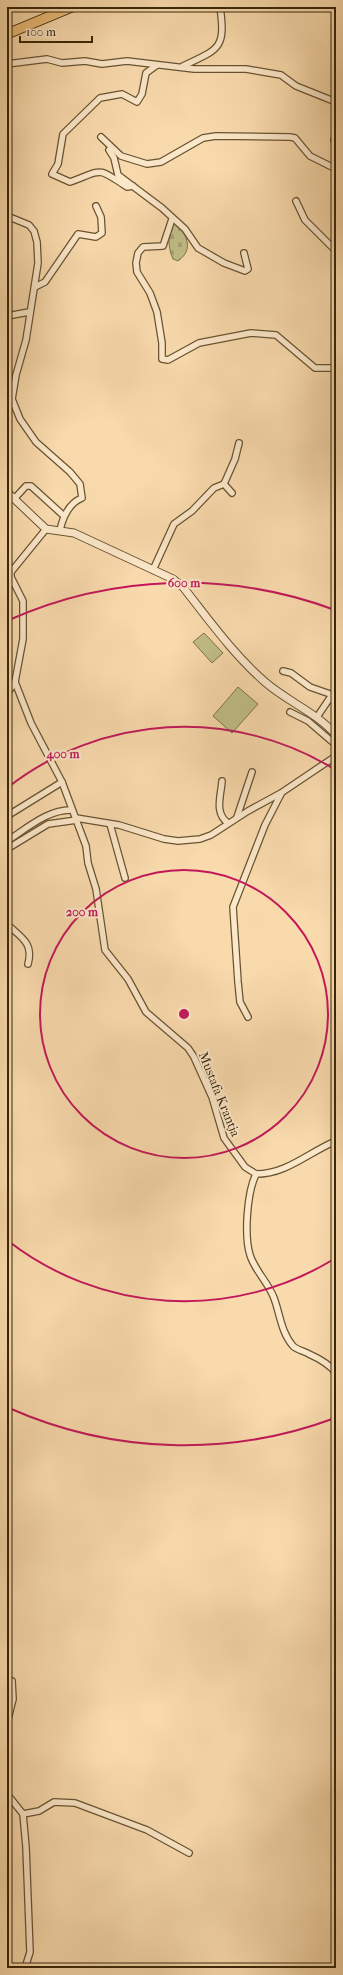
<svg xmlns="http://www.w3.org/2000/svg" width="343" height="1975" font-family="'IM FELL French Canon',serif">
	<defs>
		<pattern id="cemetery-stones" width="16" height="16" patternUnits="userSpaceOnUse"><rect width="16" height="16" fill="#c1be87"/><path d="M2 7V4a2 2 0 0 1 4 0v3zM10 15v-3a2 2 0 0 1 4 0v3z" fill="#a7a373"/></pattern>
	</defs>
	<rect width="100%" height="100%" fill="#f9daac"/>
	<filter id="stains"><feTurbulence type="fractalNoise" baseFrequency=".005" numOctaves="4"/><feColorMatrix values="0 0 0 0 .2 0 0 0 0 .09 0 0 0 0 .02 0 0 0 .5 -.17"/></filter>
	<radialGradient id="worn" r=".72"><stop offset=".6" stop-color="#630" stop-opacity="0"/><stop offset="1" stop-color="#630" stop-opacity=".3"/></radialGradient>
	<path fill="url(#cemetery-stones)" stroke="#7c7248" d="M173 221C185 232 196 248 178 261L173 259C168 248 167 232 173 221Z"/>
	<g fill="#c1be87" stroke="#7c7248">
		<path d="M204 633 223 653 212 663 193 642Z"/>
		<path d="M238 687 258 704 232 733 213 716Z"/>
	</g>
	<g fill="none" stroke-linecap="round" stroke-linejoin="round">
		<g stroke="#685332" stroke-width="8">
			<g id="minor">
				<path d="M7 64 47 59 62 63 85 61 102 64 127 61 194 69H246L281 75 296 86 336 102"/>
				<path d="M183 66C219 49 226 49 220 7"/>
				<path d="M336 134 334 140 336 144"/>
				<path d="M101 137 121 156 147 164 161 162 203 138 216 136 290 137 295 138 310 156 336 169"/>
				<path d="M109 150 114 158 118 175 162 208 185 229 198 248 224 263 245 271 248 269 244 253"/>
				<path d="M133 186 127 187C96 166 103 170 70 182L52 174 58 164 63 134 100 98 122 94 137 102 142 94 146 73 157 65"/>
				<path d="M296 201 305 220 336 251"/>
				<path d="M7 216 29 225 34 231 37 242 38 263 26 340 16 375 12 399 20 419 36 442 70 472 80 484 82 498C69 503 63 517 60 530"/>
				<path d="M172 219 163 246 143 247 138 253 136 263 137 272 150 293 157 312 162 343V359L168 360 199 343 251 333 276 335 315 368H336"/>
				<path d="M35 287 45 282 78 234 96 237 102 233 101 217 96 206"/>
				<path d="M7 316 29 312"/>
				<path d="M224 484 235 459 239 443"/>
				<path d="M224 484 232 493"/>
				<path d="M15 498 26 486H31L64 516"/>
				<path d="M46 529 11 572V577L23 601V639L15 682 31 723 62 782 86 846 88 863 96 889 105 950 128 979 146 1012 188 1048 194 1057 212 1097 224 1138 245 1167 256 1174"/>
				<path d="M153 570 174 524 192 511 214 488 224 484"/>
				<path d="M283 671 291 673 310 687 333 695"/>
				<path d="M7 694 15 682"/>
				<path d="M290 712 308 721 336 745"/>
				<path d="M317 717 336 689"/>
				<path d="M222 781C221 796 214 813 228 823"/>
				<path d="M7 816 62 782"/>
				<path d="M237 817 252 772"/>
				<path d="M76 818 119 825 164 839 178 841 200 839 211 835 248 811 281 793 336 756"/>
				<path d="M110 824 125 878"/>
				<path d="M7 841C26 829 48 809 72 810"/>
				<path d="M7 849 48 824 77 820"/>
				<path d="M7 924C20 937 34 942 28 964"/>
				<path d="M248 1017 240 1002 238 982 233 907 265 825 281 794"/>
				<path d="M256 1174C247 1193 244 1235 250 1255 255 1271 268 1282 274 1298 280 1314 281 1332 293 1346 297 1350 304 1351 309 1354 318 1358 330 1365 336 1373"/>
				<path d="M256 1174C287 1174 309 1152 336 1141"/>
				<path d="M7 1723 13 1699 12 1681"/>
				<path d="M7 1794 23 1814 26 1847 30 1952 25 1968"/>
				<path d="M23 1814 39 1811 54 1802 75 1803 147 1830 189 1853"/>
			</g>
		</g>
		<g stroke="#685332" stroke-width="9">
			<path id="tertiary" d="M7 492 46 529 74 533 173 579 183 587C209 620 233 654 265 682 288 702 316 712 336 735"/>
		</g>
		<g stroke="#38260a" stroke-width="11">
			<path id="primary" d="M7 34 72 7"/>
		</g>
		<use href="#minor" stroke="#fbe7c9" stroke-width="5.5"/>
		<use href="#tertiary" stroke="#fbe7c9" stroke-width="7"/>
		<use href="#primary" stroke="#ecbd76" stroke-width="9"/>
	</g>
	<g fill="none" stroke="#c2185b" stroke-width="2">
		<circle cx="184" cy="1014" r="144"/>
		<path d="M334 1259A287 287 0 0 1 7 1240M7 788A287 287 0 0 1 334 769"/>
		<path d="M335 1418A431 431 0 0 1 9 1408M9 620A431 431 0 0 1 335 610"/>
	</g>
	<g text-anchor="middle" stroke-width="4" stroke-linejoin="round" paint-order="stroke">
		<g font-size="13" fill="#38260a" stroke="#fbe7c9">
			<text transform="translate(220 1094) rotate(68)" y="5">Mustafa Krantja</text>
		</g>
	</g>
	<circle cx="184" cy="1014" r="6" fill="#c2185b" stroke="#fbe7c9" stroke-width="2"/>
	<g font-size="12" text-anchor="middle" font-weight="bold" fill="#c2185b" stroke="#fbe7c9" stroke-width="4" stroke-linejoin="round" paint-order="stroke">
		<text x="184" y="587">600 m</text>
		<text x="63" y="758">400 m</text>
		<text x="82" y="916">200 m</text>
	</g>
	<rect width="343" height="1975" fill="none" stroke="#f9daac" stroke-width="24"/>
	<rect x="8" y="8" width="327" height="1959" fill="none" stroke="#38260a" stroke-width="2"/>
	<rect x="12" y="12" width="319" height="1951" fill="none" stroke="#38260a"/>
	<path d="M20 36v6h72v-6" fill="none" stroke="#38260a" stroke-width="2"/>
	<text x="26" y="36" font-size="12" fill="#38260a" stroke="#fbe7c9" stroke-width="3" paint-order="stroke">100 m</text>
	<rect width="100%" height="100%" filter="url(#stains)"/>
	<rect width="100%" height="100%" fill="url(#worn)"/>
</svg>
